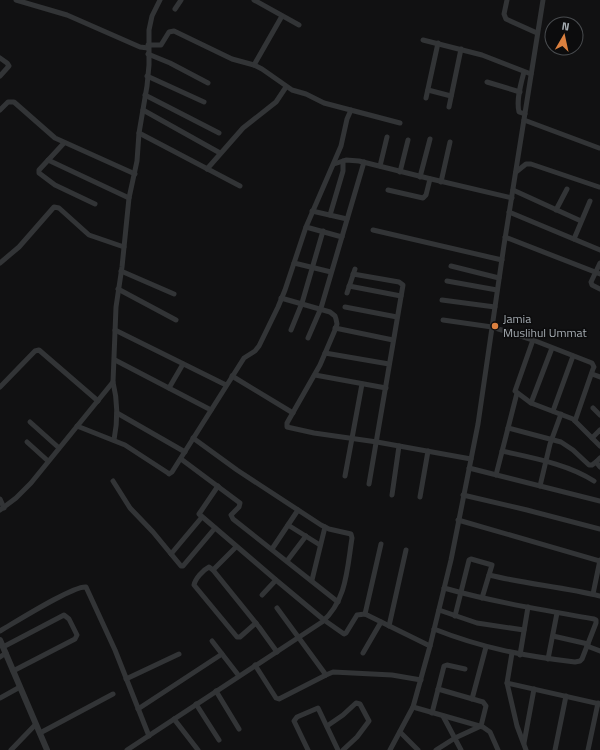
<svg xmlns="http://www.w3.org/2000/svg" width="600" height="750" font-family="'Titillium Web',sans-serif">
	<rect width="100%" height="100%" fill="#111112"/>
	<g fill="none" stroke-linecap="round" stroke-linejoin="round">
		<g stroke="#323436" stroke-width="5">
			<path d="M16 0 67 15 140 47 148 48"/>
			<path d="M254 0 299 25"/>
			<path d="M507 0 504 14 506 19 537 33"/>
			<path d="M175 9 181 0"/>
			<path d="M423 40 482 55 531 74"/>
			<path d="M148 45H161L169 32 174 31 232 59 254 65 262 69 292 90 306 94 324 103 400 123"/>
			<path d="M148 54 170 63 208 83"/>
			<path d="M0 58 7 63 9 66 0 76"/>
			<path d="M254 65 282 16"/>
			<path d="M524 72C521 83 516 100 519 112L525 114"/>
			<path d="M147 76 204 102"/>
			<path d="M487 82 520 92"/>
			<path d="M428 90 451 96"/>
			<path d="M145 95 219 133"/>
			<path d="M426 98 438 43"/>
			<path d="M449 107 461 49"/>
			<path d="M0 110 8 102H14L55 138 135 174"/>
			<path d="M143 110 220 153"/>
			<path d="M524 120 599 148"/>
			<path d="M139 133 240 186"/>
			<path d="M64 143 39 170V173L55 185 95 204"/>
			<path d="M48 160 129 198"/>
			<path d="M334 164 346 160 359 161 427 178 512 198"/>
			<path d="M380 166 387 137"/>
			<path d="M207 169 243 128 276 102 286 87"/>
			<path d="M400 172 408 140"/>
			<path d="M516 172 526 164H531L599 187"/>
			<path d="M420 177 430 139"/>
			<path d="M441 182 450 142"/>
			<path d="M388 190 423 198 426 195 430 179"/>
			<path d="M513 190 581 221"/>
			<path d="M556 210 567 189"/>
			<path d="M312 211 347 219"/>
			<path d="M509 212 600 250"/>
			<path d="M330 215 343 171V161"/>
			<path d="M306 227 342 237"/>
			<path d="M373 230 502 260"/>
			<path d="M505 237 600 274"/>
			<path d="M574 239 590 201"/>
			<path d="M0 263 19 247 54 207 59 208 89 235 124 247"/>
			<path d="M294 263 331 272"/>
			<path d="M600 263 591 282 592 285 600 289"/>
			<path d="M451 266 499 278"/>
			<path d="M121 271 174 294"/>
			<path d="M353 274 399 282 403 285 369 484"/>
			<path d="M447 281 497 290"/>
			<path d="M349 286 401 296"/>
			<path d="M118 289 176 320"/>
			<path d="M347 293 355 269"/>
			<path d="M281 298 330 312 335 316 336 319 337 324 335 330 320 365 287 423V427L314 433 377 442 471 459"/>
			<path d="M442 300 495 307"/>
			<path d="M345 307 397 317"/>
			<path d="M443 320 492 327 533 340 592 363 594 367 593 369 575 421"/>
			<path d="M335 328 393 340"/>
			<path d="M115 330 226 385"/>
			<path d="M291 330 302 303 323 231"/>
			<path d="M308 338 321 308 364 162"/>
			<path d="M533 340 515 391 531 403 573 419 600 446"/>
			<path d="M325 353 389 364"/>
			<path d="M115 360 211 410"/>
			<path d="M592 374 600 377"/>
			<path d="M315 375 386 388"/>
			<path d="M232 376 293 413"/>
			<path d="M113 382C118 402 118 420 114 440"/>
			<path d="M0 387 35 351 39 350 98 401"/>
			<path d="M169 388 183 364"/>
			<path d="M531 403 552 348"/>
			<path d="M593 408 600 415"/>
			<path d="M553 411 573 356"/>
			<path d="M117 413 185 452"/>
			<path d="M30 422 59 448"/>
			<path d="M77 426 125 445 168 473 169 474 172 472 244 358 255 351 259 346 278 307 285 290 306 227 341 146 347 119 351 110"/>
			<path d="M508 428 561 442 573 450 589 465H592L596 462"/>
			<path d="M592 438 600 430"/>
			<path d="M27 442 48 461"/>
			<path d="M502 451C533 458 568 464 594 481"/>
			<path d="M600 458 596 462 600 467"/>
			<path d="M181 459 240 503 239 507 231 515 233 519 338 602"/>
			<path d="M469 468 600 501"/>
			<path d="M496 475 517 393"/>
			<path d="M345 476 362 384"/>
			<path d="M113 481 130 508 153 532 181 566H183L215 528"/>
			<path d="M218 486 199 514 276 580 324 620 344 634 346 633 357 615 365 614 430 646"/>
			<path d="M540 486 550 444 561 414"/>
			<path d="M392 495 399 446"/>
			<path d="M463 495 527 510 600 529"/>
			<path d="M420 497 428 451"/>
			<path d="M0 499 4 508"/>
			<path d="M0 510 16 498 31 483 113 382 116 307 122 267 129 198 137 161 139 133 147 86 149 65V30L152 16 160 0"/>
			<path d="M458 520 600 561"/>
			<path d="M288 525 320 545"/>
			<path d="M236 547 213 570 209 567C203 570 195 579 194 585L237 637H240L256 623"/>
			<path d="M272 549 298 510"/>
			<path d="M171 554 202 517"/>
			<path d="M287 561 306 536"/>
			<path d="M213 570 259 627 277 652"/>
			<path d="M489 575C526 584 563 587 600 596"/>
			<path d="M312 580 325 527"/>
			<path d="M593 594 600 560"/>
			<path d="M262 595 276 580"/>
			<path d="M277 608 326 675"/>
			<path d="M439 610 477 623 524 630"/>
			<path d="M365 614 381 544"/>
			<path d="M455 616 469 560 471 559 492 565 482 598"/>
			<path d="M389 626 406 550"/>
			<path d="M434 629C482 648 524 656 575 662L580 661 582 659 596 623V620L594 619C543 610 493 602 444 588"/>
			<path d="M0 631C14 623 74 585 86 587L115 650 149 736"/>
			<path d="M553 636 588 644"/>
			<path d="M212 641 239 676"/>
			<path d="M587 646 600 651"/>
			<path d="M3 647 64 615 69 619 77 635 75 639 13 671"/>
			<path d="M363 653 381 622"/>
			<path d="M512 653 507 683 517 726 526 750"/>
			<path d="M520 655 528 607"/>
			<path d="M0 657 6 653"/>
			<path d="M548 659 557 613"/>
			<path d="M255 665 276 698 279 699 326 675 333 672 392 675 421 680"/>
			<path d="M126 679 179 654"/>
			<path d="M507 683 600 704"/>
			<path d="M216 691 239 729"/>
			<path d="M0 698 20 687"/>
			<path d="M472 699 486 647"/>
			<path d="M196 704 219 740"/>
			<path d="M413 707 483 727 490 732 498 750"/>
			<path d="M138 709 222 654"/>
			<path d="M432 713 444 666 447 665 465 669"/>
			<path d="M443 716 461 750"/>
			<path d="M174 719 198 750"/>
			<path d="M327 726 343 715 356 703 360 704 369 721 357 737 343 750"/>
			<path d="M400 732 418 750"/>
			<path d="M40 733 113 694"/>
			<path d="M524 743 534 689"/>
			<path d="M11 750 36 724"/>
			<path d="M127 750 322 622C347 600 347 569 352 538L351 534 329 529 321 525 237 470 193 438"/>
			<path d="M308 750 294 721 297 717 318 708 338 750"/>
			<path d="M390 750 413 707 430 646 451 560 478 424 504 245 543 0"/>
			<path d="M436 750 455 738 481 726 486 706 483 702 438 689"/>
			<path d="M555 750 566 696"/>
			<path d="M588 750 598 703"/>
		</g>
		<path stroke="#323436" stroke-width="6" d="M0 640 47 750"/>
	</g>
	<circle fill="#db803f" stroke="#0c0c0d" stroke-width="1.5" cx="495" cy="326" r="4"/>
	<g text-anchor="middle" stroke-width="3" stroke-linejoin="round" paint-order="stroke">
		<g font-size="12" fill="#a4abb1" stroke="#0c0c0d" text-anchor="start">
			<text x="503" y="323">Jamia<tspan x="503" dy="14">Muslihul Ummat</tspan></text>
		</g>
	</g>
	<g transform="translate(564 36) rotate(9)"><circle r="19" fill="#0c0c0d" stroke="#494c4f"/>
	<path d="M0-3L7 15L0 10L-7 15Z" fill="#db803f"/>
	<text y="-6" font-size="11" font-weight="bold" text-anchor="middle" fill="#a4abb1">N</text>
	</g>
</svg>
